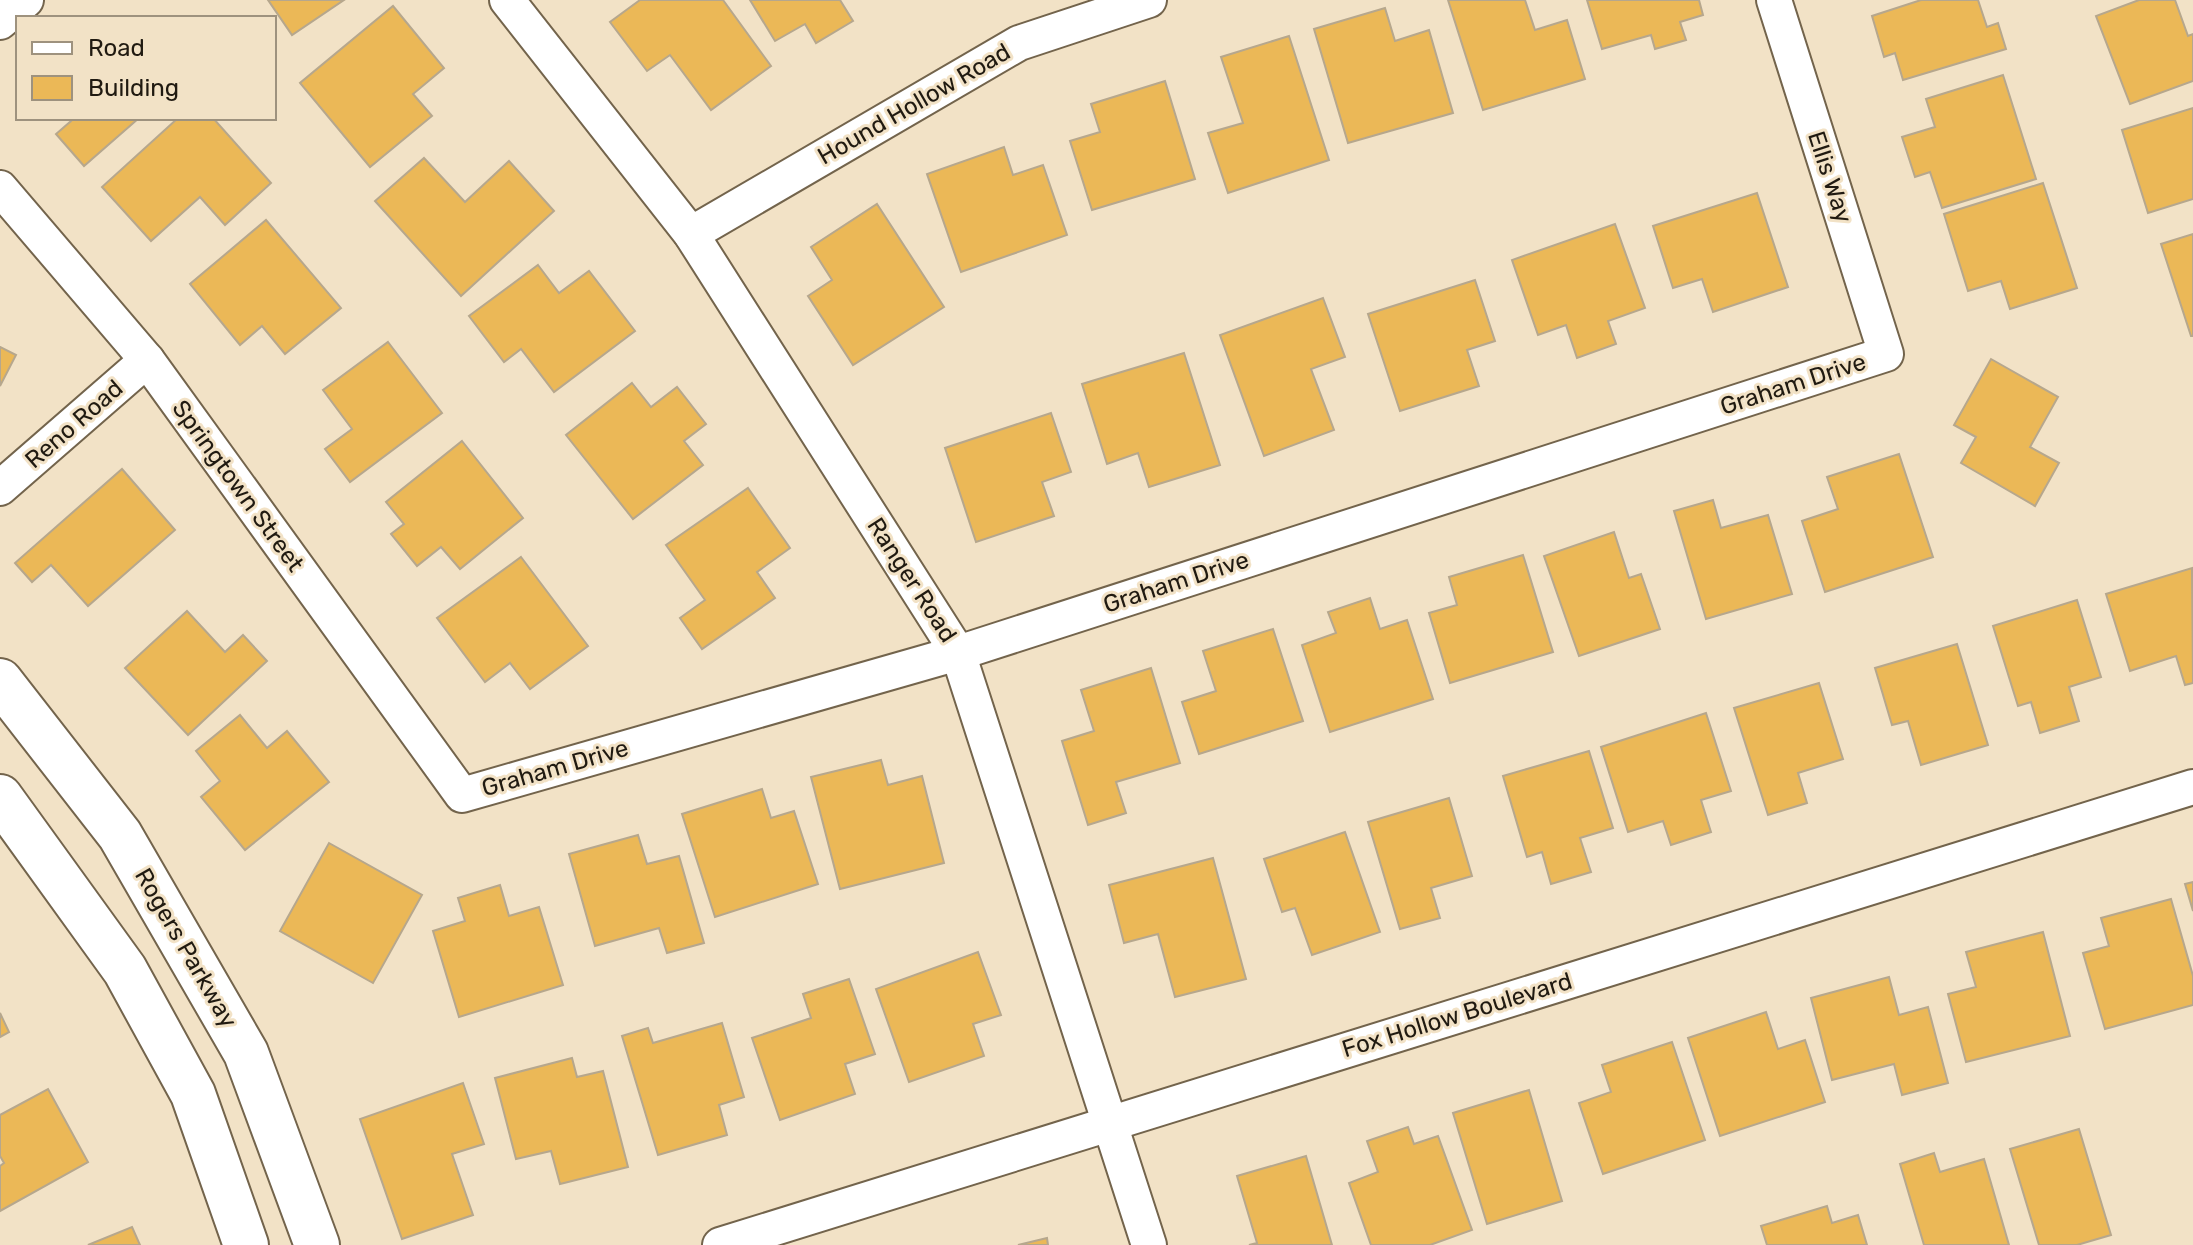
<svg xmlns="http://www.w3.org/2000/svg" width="2193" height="1245" font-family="Rubik,sans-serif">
	<rect width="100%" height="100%" fill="#f2e2c6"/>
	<g fill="#ebb857" stroke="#b6a78d" stroke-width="2">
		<path d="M268 0H344L292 35Z"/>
		<path d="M640 0H723L771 66 711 110 670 55 647 71 610 22Z"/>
		<path d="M750 0H840L853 21 816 43 805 24 775 41Z"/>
		<path d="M1448 0H1525L1535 30 1567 20 1585 79 1483 110Z"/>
		<path d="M1587 0H1699L1703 15 1680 22 1686 40 1655 49 1651 35 1602 49Z"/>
		<path d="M1978 0 1987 27 1998 23 2006 49 1903 80 1895 53 1884 57 1872 16 1921 0Z"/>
		<path d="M2139 0H2175L2188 36 2193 34V81L2130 104 2096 16Z"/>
		<path d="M393 6 444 68 413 94 432 116 370 167 300 83Z"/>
		<path d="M1385 8 1395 41 1429 30 1453 113 1348 143 1314 29Z"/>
		<path d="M1289 36 1329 160 1228 193 1208 133 1243 123 1221 57Z"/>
		<path d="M2003 75 2036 179 1942 208 1930 172 1915 177 1902 137 1935 127 1926 99Z"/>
		<path d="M1165 81 1195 179 1092 210 1070 141 1100 132 1091 104Z"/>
		<path d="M2193 108V199L2148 213 2122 130Z"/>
		<path d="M69 118H139L84 166 56 134 71 121Z"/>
		<path d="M178 118H213L271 183 225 225 200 197 151 241 102 187Z"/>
		<path d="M1004 147 1013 175 1043 165 1067 235 961 272 927 174Z"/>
		<path d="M424 158 465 202 509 161 554 211 461 296 375 201Z"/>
		<path d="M2043 183 2077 288 2010 309 2001 281 1968 291 1944 214Z"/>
		<path d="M1757 193 1788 287 1713 312 1702 279 1673 288 1653 226Z"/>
		<path d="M877 204 944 307 853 365 808 296 832 280 811 247Z"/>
		<path d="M266 220 341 308 285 354 262 326 240 345 190 284Z"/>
		<path d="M1615 224 1645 308 1608 321 1616 344 1577 358 1566 325 1538 335 1512 260Z"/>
		<path d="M2193 234V336H2191L2161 244Z"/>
		<path d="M538 265 559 293 589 271 635 331 554 392 521 349 504 362 469 316Z"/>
		<path d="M1475 280 1495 341 1467 350 1479 386 1400 411 1368 314Z"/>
		<path d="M1323 298 1345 357 1311 369 1334 430 1264 456 1220 335Z"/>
		<path d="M388 342 442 413 350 482 325 449 352 429 323 390Z"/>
		<path d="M0 347 16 355 0 386Z"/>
		<path d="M1184 353 1220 465 1149 487 1138 453 1107 464 1082 384Z"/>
		<path d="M1991 359 2058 397 2030 447 2059 463 2035 506 1961 463 1976 437 1954 425Z"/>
		<path d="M632 383 651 407 677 387 706 424 684 441 703 465 633 519 566 435Z"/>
		<path d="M1051 413 1071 472 1042 482 1054 516 976 542 945 448Z"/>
		<path d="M462 441 523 518 460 569 441 547 417 566 391 534 404 524 386 502Z"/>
		<path d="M1899 454 1933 557 1825 592 1802 521 1838 509 1827 477Z"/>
		<path d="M122 469 175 530 88 606 51 565 32 582 15 563Z"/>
		<path d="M748 488 790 548 757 572 775 598 702 649 680 618 705 600 666 545Z"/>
		<path d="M1713 500 1721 528 1768 515 1792 594 1706 619 1674 511Z"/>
		<path d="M1614 532 1629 578 1641 574 1660 629 1579 656 1544 556Z"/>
		<path d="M1523 555 1553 652 1450 683 1429 613 1457 605 1449 577Z"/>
		<path d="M521 557 588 646 530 689 510 663 485 682 437 618Z"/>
		<path d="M2192 568 2193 683 2185 685 2176 656 2130 671 2106 594Z"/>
		<path d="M1370 598 1380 629 1407 620 1433 699 1330 732 1302 645 1336 633 1328 612Z"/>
		<path d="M2077 600 2101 677 2069 687 2079 721 2040 733 2031 702 2018 706 1993 626Z"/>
		<path d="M187 611 225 652 243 635 267 661 188 735 125 668Z"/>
		<path d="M1273 629 1303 721 1199 754 1182 702 1216 691 1203 651Z"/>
		<path d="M1957 644 1988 745 1921 765 1908 721 1892 725 1875 668Z"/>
		<path d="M1151 668 1180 763 1116 782 1126 813 1088 825 1062 741 1094 731 1081 690Z"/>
		<path d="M1819 683 1843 759 1798 773 1807 803 1768 815 1734 708Z"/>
		<path d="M1706 713 1731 791 1701 800 1711 832 1671 845 1663 821 1628 832 1601 747Z"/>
		<path d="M240 715 267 748 287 731 329 782 245 850 201 797 220 781 196 751Z"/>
		<path d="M1589 751 1613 828 1580 838 1591 872 1551 884 1542 852 1527 857 1503 776Z"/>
		<path d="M881 760 888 785 922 776 944 863 840 889 811 777Z"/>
		<path d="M762 789 771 818 794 811 818 884 715 917 682 814Z"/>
		<path d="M1449 798 1472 876 1431 888 1440 918 1400 929 1368 822Z"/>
		<path d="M1345 832 1380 932 1312 955 1295 908 1282 912 1264 859Z"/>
		<path d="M638 835 647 864 679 856 704 943 667 953 659 928 595 946 569 854Z"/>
		<path d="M329 843 422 895 373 983 280 931Z"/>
		<path d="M1213 858 1246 979 1175 997 1158 934 1124 943 1109 885Z"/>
		<path d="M2193 882V911L2185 884Z"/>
		<path d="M500 885 509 916 539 907 563 985 459 1017 433 931 465 921 458 898Z"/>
		<path d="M2171 899 2193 976V1005L2105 1029 2083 953 2109 946 2101 918Z"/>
		<path d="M2043 932 2070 1036 1966 1062 1948 994 1976 987 1966 952Z"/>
		<path d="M978 952 1001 1015 973 1024 984 1056 909 1082 876 989Z"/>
		<path d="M1889 977 1899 1015 1928 1007 1948 1083 1902 1095 1894 1064 1832 1080 1811 998Z"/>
		<path d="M849 979 875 1054 845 1064 855 1094 780 1120 752 1038 811 1018 803 994Z"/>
		<path d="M1766 1012 1778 1049 1805 1040 1825 1102 1720 1136 1688 1038Z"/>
		<path d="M0 1013 9 1032 0 1037Z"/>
		<path d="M722 1023 744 1097 719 1105 727 1135 658 1155 622 1036 648 1028 653 1043Z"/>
		<path d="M1672 1042 1705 1140 1603 1174 1579 1103 1611 1092 1602 1065Z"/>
		<path d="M572 1058 577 1077 603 1071 628 1167 560 1184 551 1151 516 1159 495 1078Z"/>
		<path d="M463 1083 484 1144 452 1154 473 1215 402 1239 360 1119Z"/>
		<path d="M48 1089 88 1162 0 1211V1166L4 1163 0 1156V1115Z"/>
		<path d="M1529 1090 1562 1201 1487 1224 1453 1113Z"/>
		<path d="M1408 1127 1414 1144 1438 1136 1472 1230 1430 1245H1371L1349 1183 1378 1172 1367 1141Z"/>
		<path d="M2079 1129 2111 1235 2077 1245H2039L2010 1149Z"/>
		<path d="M1934 1153 1940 1172 1984 1159 2009 1245H1924L1900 1164Z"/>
		<path d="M1306 1156 1332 1245H1249L1257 1243 1237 1176Z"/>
		<path d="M1827 1206 1832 1223 1858 1215 1867 1245H1767L1761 1226Z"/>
		<path d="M132 1227 140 1245H88Z"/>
		<path d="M1047 1238 1048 1245H1018Z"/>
	</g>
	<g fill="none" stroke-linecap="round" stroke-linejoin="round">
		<g stroke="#73644c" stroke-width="38">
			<g id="minor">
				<path d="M507 0 691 234 958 653 1149 1245"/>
				<path d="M0 22 26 0"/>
				<path d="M0 188 147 360 462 795 958 653 1886 354 1774 0"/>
				<path d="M691 234 1019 43 1149 0"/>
				<path d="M0 488 147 360"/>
				<path d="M720 1245 2193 787"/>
			</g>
		</g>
		<g stroke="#73644c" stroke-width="48">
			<g id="tertiary">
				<path d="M0 681 120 835 246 1053 317 1245"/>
				<path d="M0 797 125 970 193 1094 246 1245"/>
			</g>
		</g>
		<use href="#minor" stroke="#fff" stroke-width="34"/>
		<use href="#tertiary" stroke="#fff" stroke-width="44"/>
	</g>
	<g text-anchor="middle" stroke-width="6" stroke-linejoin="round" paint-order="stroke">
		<g font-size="24" fill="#201a11" stroke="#f2e2c6">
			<text transform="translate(914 104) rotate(-30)" y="8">Hound Hollow Road</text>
			<text transform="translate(1830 177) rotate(72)" y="8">Ellis Way</text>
			<text transform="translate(1793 384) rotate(-18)" y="8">Graham Drive</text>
			<text transform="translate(74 424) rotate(-41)" y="8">Reno Road</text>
			<text transform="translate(238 486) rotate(54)" y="8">Springtown Street</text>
			<text transform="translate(912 580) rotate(57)" y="8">Ranger Road</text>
			<text transform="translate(1176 582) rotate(-18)" y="8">Graham Drive</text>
			<text transform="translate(555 768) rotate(-16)" y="8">Graham Drive</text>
			<text transform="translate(186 948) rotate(60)" y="8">Rogers Parkway</text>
			<text transform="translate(1457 1015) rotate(-17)" y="8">Fox Hollow Boulevard</text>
		</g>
	</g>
	<rect x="16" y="16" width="260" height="104" fill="#f2e2c6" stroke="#9e927e" stroke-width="2"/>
	<rect x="32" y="42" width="40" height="12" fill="#ffffff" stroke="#9e927e" stroke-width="2"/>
	<text x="88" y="56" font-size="24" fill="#201a11">Road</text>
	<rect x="32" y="76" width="40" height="24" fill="#ebb857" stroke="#9e927e" stroke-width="2"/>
	<text x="88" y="96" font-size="24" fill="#201a11">Building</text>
</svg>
